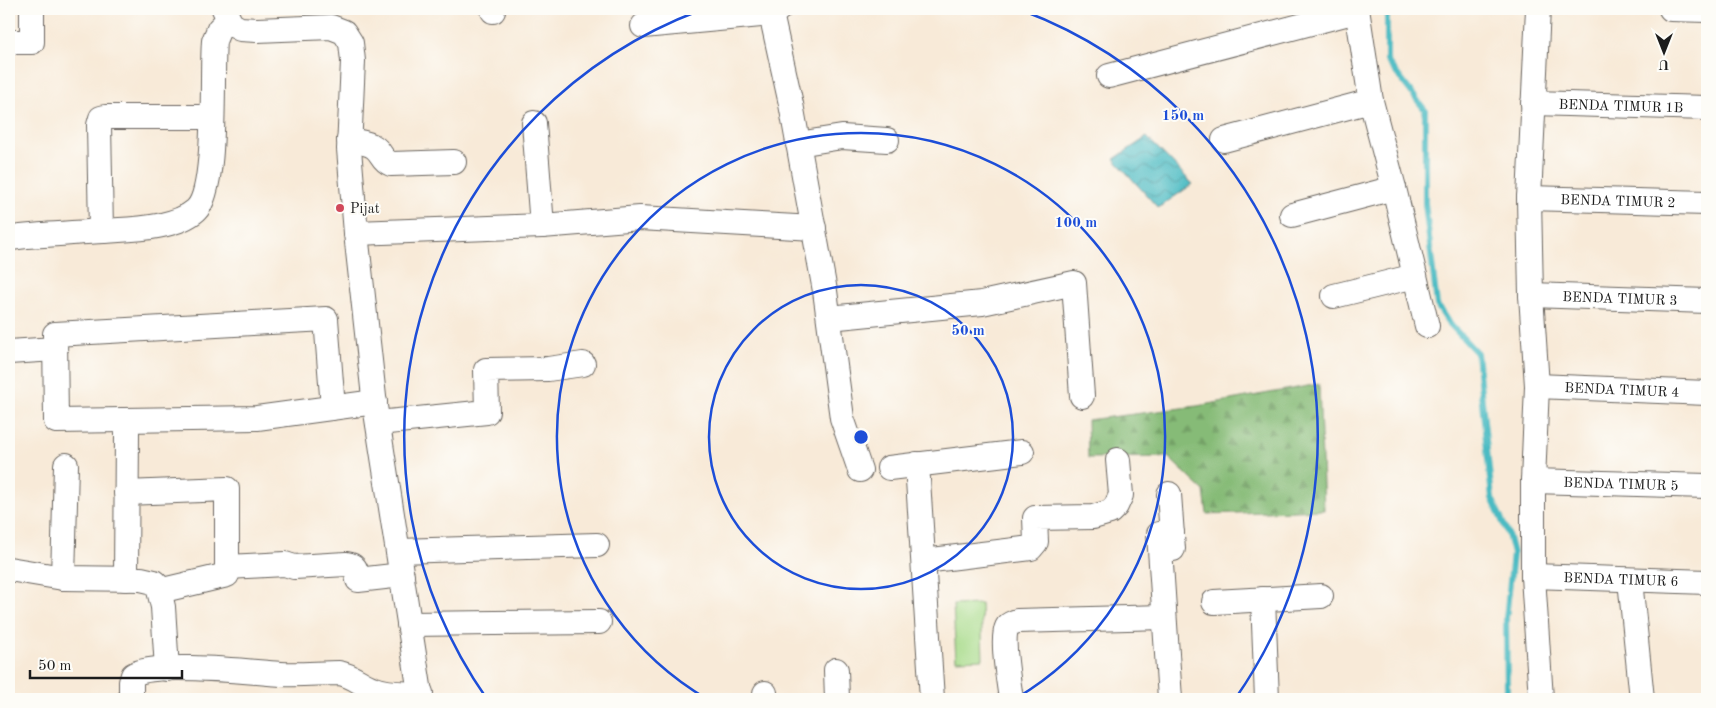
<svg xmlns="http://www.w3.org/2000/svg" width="1716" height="708" font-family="'Old Standard TT',serif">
	<defs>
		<pattern id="forest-firs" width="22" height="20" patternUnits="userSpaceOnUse" patternTransform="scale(1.25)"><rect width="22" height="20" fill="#86bb77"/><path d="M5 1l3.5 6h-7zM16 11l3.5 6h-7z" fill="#73a066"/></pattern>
		<pattern id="water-waves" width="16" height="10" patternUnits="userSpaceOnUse" patternTransform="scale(1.25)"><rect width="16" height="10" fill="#4cbbc3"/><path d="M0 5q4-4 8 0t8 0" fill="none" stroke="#3e979e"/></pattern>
	</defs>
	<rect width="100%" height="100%" fill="#fdfcf7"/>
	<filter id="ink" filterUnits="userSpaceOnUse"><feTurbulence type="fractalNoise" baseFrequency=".02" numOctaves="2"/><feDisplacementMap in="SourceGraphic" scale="10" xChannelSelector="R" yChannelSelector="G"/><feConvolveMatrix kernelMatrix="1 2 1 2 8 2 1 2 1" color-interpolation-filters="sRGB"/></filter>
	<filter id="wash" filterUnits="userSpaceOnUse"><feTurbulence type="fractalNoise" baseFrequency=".0096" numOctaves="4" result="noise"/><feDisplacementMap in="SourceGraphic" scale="20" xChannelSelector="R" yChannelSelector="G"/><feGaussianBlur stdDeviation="1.12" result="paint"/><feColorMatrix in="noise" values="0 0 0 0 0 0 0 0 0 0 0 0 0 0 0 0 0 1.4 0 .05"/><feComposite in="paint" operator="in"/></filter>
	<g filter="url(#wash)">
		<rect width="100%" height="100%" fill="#f8ead8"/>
		<path fill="url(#forest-firs)" stroke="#516c4a" d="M1319 384 1324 510 1207 514 1204 491 1168 457 1088 458 1087 420 1197 406Z"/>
		<path fill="#a8db8b" stroke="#627c54" d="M981 604 983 659 956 660 953 605Z"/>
		<path fill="url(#water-waves)" stroke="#346c70" d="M1147 137 1193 184 1158 208 1114 159Z"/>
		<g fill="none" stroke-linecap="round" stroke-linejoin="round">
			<path stroke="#4cbbc3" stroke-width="6" d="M1387 9V61L1425 110V203L1437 305 1448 322 1477 353 1492 498 1508 534 1513 554 1506 618 1507 690 1500 699"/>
		</g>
	</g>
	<g filter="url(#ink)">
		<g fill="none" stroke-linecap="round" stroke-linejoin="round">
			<g stroke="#69645e" stroke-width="26">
				<g id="street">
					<path d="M224 9 231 24 240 29 257 30 331 27 344 32 351 43 353 61 349 149 356 233 375 406 421 699"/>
					<path d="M493 9V11"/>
					<path d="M770 9 791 104 825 291 842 418 860 470"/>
					<path d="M1357 9 1371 101 1394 188 1427 326"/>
					<path d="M1538 9 1529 198 1531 295 1537 386 1533 481V576L1541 699"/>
					<path d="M1671 9 1707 10"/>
					<path d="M643 26 772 14 779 9"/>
					<path d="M9 42H32V9"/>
					<path d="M1109 76 1357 11"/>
					<path id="s1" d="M1533 103 1707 108"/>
					<path d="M534 123 542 226"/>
					<path d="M349 140C357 142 367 142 374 147 382 152 381 160 391 164L454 162"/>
					<path d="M1224 140 1371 101"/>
					<path d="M798 144 842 137 887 140"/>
					<path id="s2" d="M1529 198 1707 203"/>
					<path d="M1292 215 1394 188"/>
					<path d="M101 231 99 125 101 118 105 117H212"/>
					<path d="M356 233 542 226 640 218 814 228"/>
					<path d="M9 239C20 236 32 236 43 235 63 234 83 232 104 231 130 229 175 229 196 210 218 189 211 74 214 41L219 29 228 20"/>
					<path id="s3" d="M1531 295 1707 301"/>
					<path d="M1334 296 1415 276"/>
					<path d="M829 318 982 303 1074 283 1082 396"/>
					<path d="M9 352 55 349"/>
					<path id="s4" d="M1537 386 1707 393"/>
					<path d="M333 408 326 319 55 334 56 421 257 418 375 402"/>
					<path d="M378 423 487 412 486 370 548 369 583 364"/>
					<path d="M917 464 932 699"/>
					<path d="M889 468 1022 452"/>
					<path id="s5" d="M1533 481 1707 486"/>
					<path d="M126 493 227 489V575L159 591"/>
					<path d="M1169 494 1173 549"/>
					<path d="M398 551 597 545"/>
					<path d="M924 561 1031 548 1036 542 1035 518 1093 517 1110 512 1116 506 1121 495 1118 460"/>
					<path d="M227 567 285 564 294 567 346 564C357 565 356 571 358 580L402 575"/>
					<path d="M9 569 63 578 141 579 154 582 158 586 163 607 167 669"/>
					<path id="s6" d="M1533 576 1707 582"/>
					<path d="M63 578 66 465"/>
					<path d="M126 579 127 431"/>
					<path d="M1630 580 1642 699"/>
					<path d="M1263 599 1267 699"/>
					<path d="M1214 602 1321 596"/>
					<path d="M409 624 599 622"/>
					<path d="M836 670 837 699"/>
					<path d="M765 693 766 699"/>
					<path d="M131 699V682L133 675C153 661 253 672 281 674 301 675 320 673 339 673 352 675 361 684 372 688 387 694 405 694 421 693"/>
					<path d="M1011 699C1009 684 1001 639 1007 627 1009 623 1013 623 1017 621L1164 617"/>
					<path d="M1170 699 1159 534 1172 533"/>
				</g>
			</g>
			<use href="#street" stroke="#fff" stroke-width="24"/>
		</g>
	</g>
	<g fill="none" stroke="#1d4ed8" stroke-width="2.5">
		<circle cx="861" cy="437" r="152"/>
		<path d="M707 699A304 304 0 1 1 1015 699"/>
		<path d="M487 699A456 456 0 0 1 701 10M1021 10A456 456 0 0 1 1235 699"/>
	</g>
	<circle fill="#d1495b" stroke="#fdfcf7" stroke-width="2" cx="340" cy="208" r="5"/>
	<g text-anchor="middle" stroke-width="4" stroke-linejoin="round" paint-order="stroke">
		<g font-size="14" fill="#1c1c1c" stroke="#fdfcf7">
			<text dy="5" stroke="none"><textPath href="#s1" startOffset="88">BENDA TIMUR 1B</textPath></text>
			<text dy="5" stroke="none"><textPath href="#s2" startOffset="89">BENDA TIMUR 2</textPath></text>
			<text dy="5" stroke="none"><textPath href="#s3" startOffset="89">BENDA TIMUR 3</textPath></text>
			<text dy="5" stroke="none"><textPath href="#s4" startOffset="85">BENDA TIMUR 4</textPath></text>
			<text dy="5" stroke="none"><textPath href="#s5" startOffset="88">BENDA TIMUR 5</textPath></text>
			<text dy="5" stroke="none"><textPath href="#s6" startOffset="88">BENDA TIMUR 6</textPath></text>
		</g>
		<g font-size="14" fill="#1c1c1c" stroke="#fdfcf7" text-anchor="start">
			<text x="350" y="213">Pijat</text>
		</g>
	</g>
	<circle cx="861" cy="437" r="8" fill="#1d4ed8" stroke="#fdfcf7" stroke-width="2.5"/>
	<g font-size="15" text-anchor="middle" font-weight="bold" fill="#1d4ed8" stroke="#fdfcf7" stroke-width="4" stroke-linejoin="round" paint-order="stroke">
		<text x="1183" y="120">150 m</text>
		<text x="1076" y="227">100 m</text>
		<text x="968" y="335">50 m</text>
	</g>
	<rect width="1716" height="708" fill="none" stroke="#fdfcf7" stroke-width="30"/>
	<g transform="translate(1664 52) rotate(180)" stroke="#fdfcf7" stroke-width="4" paint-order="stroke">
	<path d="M0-4L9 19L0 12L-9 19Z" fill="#1c1c1c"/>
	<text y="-8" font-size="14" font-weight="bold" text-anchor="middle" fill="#1c1c1c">U</text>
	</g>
	<path d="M30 670v8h152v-8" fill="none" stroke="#1c1c1c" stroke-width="2.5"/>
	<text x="38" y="670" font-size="15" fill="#1c1c1c" stroke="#fdfcf7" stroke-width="4" paint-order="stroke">50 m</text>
</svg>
